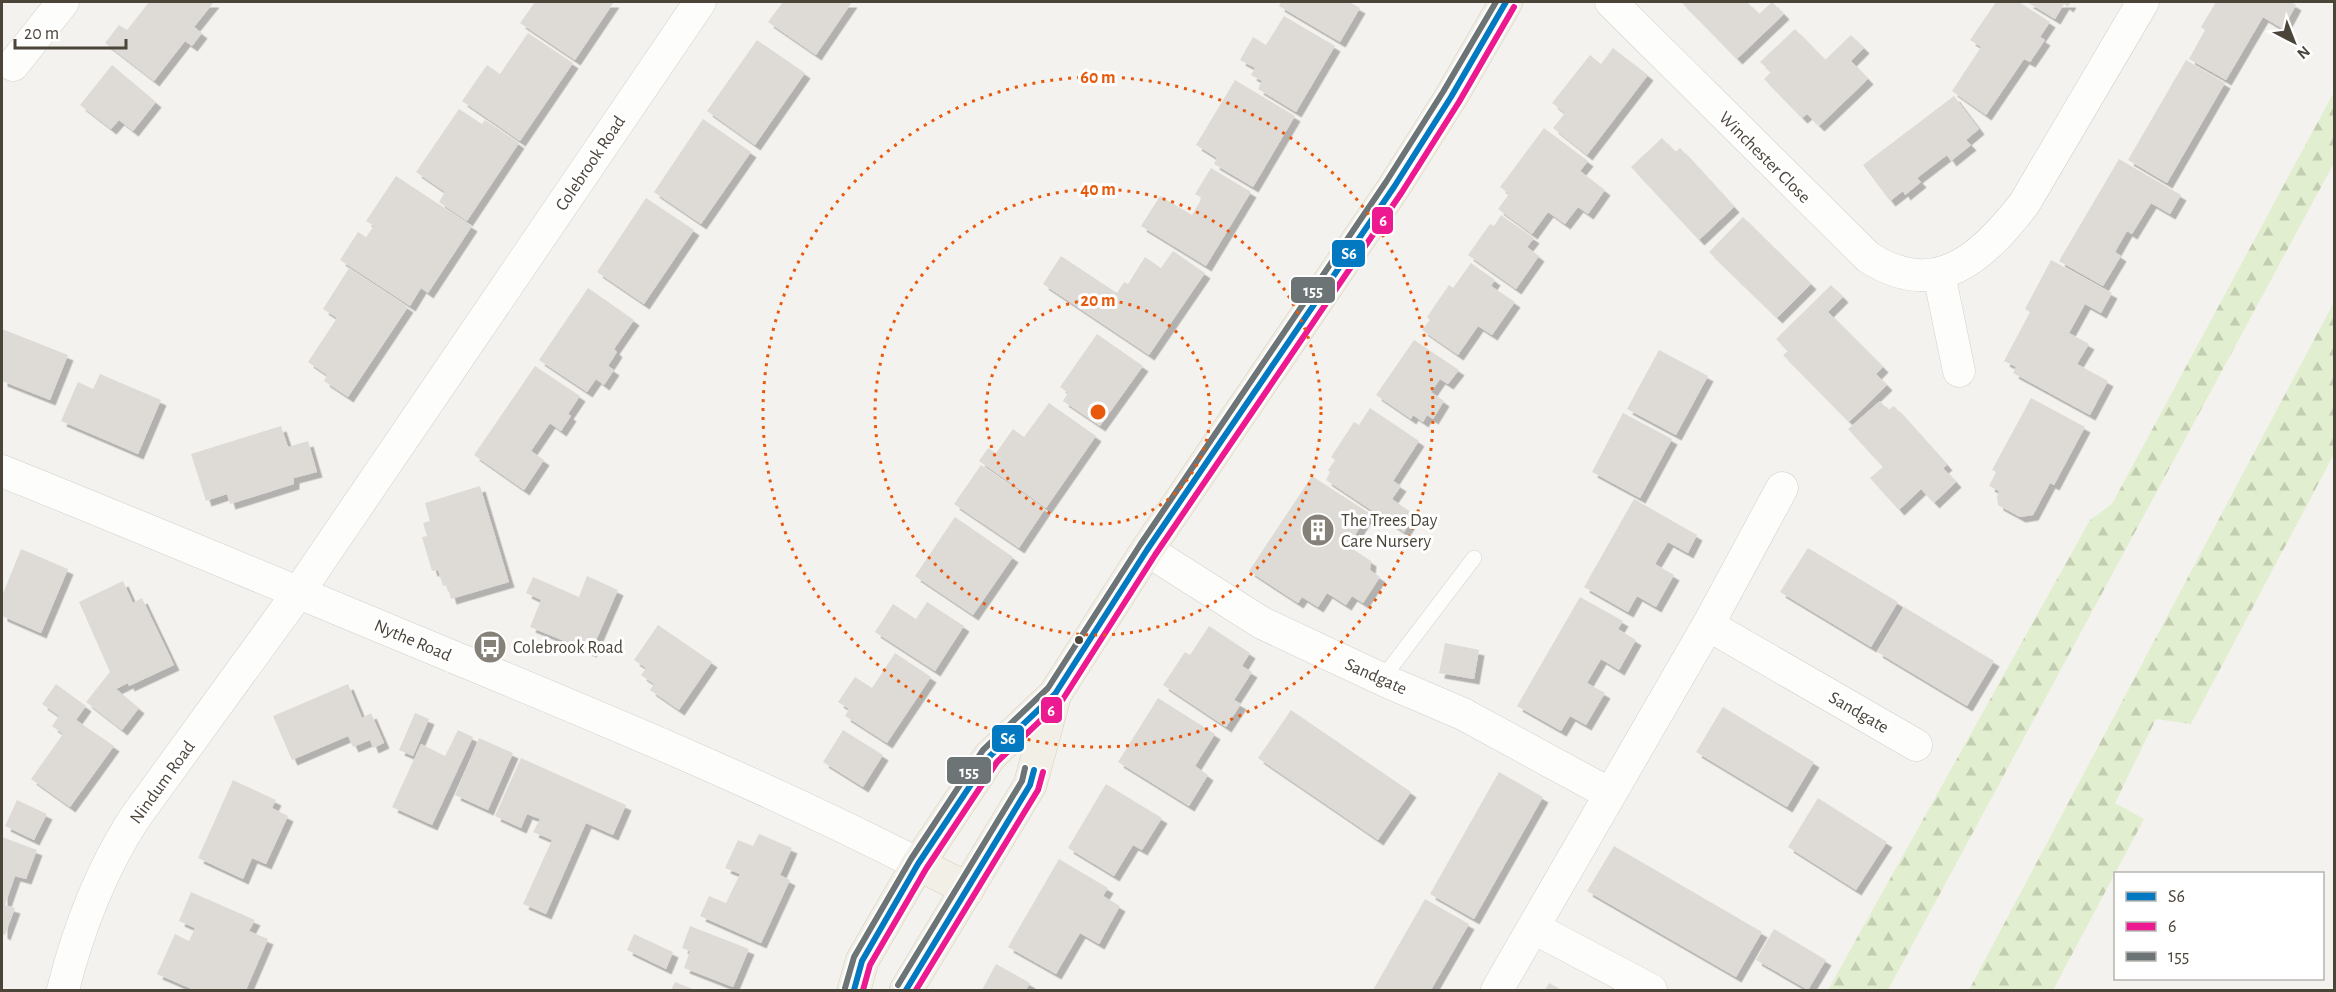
<svg xmlns="http://www.w3.org/2000/svg" width="2336" height="992" font-family="'Alegreya Sans',sans-serif">
	<defs>
		<pattern id="forest-firs" width="22" height="20" patternUnits="userSpaceOnUse" patternTransform="scale(1.5)"><rect width="22" height="20" fill="#e1eecf"/><path d="M5 1l3.5 6h-7zM16 11l3.5 6h-7z" fill="#c3cdb2"/></pattern>
		<filter id="shadow"><feDropShadow dx="5.5" dy="5.5" stdDeviation="0" flood-color="#0004"/></filter>
	</defs>
	<rect width="100%" height="100%" fill="#f4f2ee"/>
	<g fill="url(#forest-firs)">
		<path d="M2334 92V163L1888 990H1828L2090 520 2112 504Z"/>
		<path d="M2334 302V454L2191 724 2156 719 2115 803 2144 819 2053 990H1969Z"/>
	</g>
	<g fill="#dedbd6" filter="url(#shadow)">
		<path d="M149 2H214L194 27 202 33 192 46 185 41 154 81 105 43 119 25 127 30Z"/>
		<path d="M535 2H614L575 60 520 23Z"/>
		<path d="M783 2H852L816 55 768 22Z"/>
		<path d="M1281 2H1349L1360 8 1340 42 1279 6Z"/>
		<path d="M1681 2H1747L1759 14 1772 2 1784 14 1737 59Z"/>
		<path d="M1996 2H2019L2050 22 2040 37 2045 40 2030 62 2024 59 1986 115 1952 91 1981 47 1970 40Z"/>
		<path d="M2027 2H2071L2068 7 2064 4 2055 19Z"/>
		<path d="M2216 2H2291L2296 5 2283 29 2263 17 2226 80 2189 59 2205 30 2201 27Z"/>
		<path d="M1284 16 1335 46 1296 112 1258 89 1262 81 1251 75 1255 68 1240 60 1253 37 1266 45Z"/>
		<path d="M1795 29 1825 60 1851 35 1864 48 1851 61 1868 79 1819 126 1807 114 1802 118 1764 79 1771 72 1760 62Z"/>
		<path d="M528 33 573 63 520 141 462 101 487 65 500 74Z"/>
		<path d="M757 40 805 73 755 145 707 111Z"/>
		<path d="M1613 48 1648 75 1587 155 1553 128 1565 113 1552 103 1590 55 1601 64Z"/>
		<path d="M2186 60 2225 83 2167 183 2128 160Z"/>
		<path d="M112 65 156 102 133 131 119 120 111 129 80 105Z"/>
		<path d="M1235 80 1295 116 1253 187 1214 164 1217 158 1196 145Z"/>
		<path d="M1954 96 1979 129 1966 140 1971 145 1951 161 1947 155 1917 178 1921 182 1905 195 1903 191 1890 201 1863 165Z"/>
		<path d="M459 109 482 124 485 120 519 143 467 221 439 202 445 192 416 172Z"/>
		<path d="M703 119 751 152 701 224 654 192Z"/>
		<path d="M1544 128 1588 161 1580 171 1605 190 1588 214 1578 207 1565 224 1548 212 1532 234 1498 209 1509 194 1500 187Z"/>
		<path d="M1662 138 1675 152 1680 148 1734 207 1699 240 1631 167Z"/>
		<path d="M2119 159 2181 195 2170 214 2151 203 2132 234 2127 231 2115 252 2121 256 2103 286 2059 261Z"/>
		<path d="M1211 168 1251 192 1206 266 1141 226 1160 196 1192 215 1202 198 1195 194Z"/>
		<path d="M396 176 472 226 428 293 421 288 410 306 340 260 358 232 366 237 374 226 366 221Z"/>
		<path d="M646 198 694 230 644 304 597 272Z"/>
		<path d="M1501 215 1534 238 1527 247 1539 256 1516 289 1468 255 1490 224 1494 226Z"/>
		<path d="M1743 217 1811 284 1777 318 1709 252Z"/>
		<path d="M1173 251 1205 273 1149 355 1043 284 1061 256 1117 293 1124 282 1128 284 1145 257 1161 268Z"/>
		<path d="M2051 260 2112 293 2101 313 2085 304 2069 333 2089 344 2077 364 2108 381 2090 415 2013 373 2016 367 2004 361 2030 312 2025 309Z"/>
		<path d="M1471 263 1495 280 1491 286 1515 302 1492 335 1478 326 1458 355 1422 330 1430 320 1427 317 1449 285 1453 288Z"/>
		<path d="M349 268 408 307 348 397 324 381 327 375 308 362 337 318 323 309Z"/>
		<path d="M1831 285 1843 297 1828 312 1883 367 1876 374 1887 385 1849 422 1783 355 1788 351 1776 339Z"/>
		<path d="M588 288 634 320 614 349 617 352 608 366 614 370 604 385 596 379 587 392 539 360Z"/>
		<path d="M2 329 68 355 50 400 2 381Z"/>
		<path d="M1097 334 1143 366 1100 426 1063 401 1068 393 1060 387Z"/>
		<path d="M1414 340 1459 370 1448 384 1440 379 1431 392 1444 401 1433 419 1427 415 1423 422 1413 415 1411 419 1376 395Z"/>
		<path d="M1659 350 1708 376 1676 435 1627 409Z"/>
		<path d="M535 366 580 396 568 414 571 416 561 431 550 423 531 451 544 460 524 490 474 455Z"/>
		<path d="M100 374 161 400 138 454 61 421 78 382 93 389Z"/>
		<path d="M2031 398 2085 427 2054 485 2050 483 2033 515 2020 517 1998 505 1997 497 1999 491 1989 486 1996 472 1992 470Z"/>
		<path d="M1880 401 1888 410 1894 406 1947 465 1943 468 1956 482 1934 503 1921 489 1899 510 1870 478 1883 467 1848 429Z"/>
		<path d="M1049 403 1096 436 1046 508 979 461 988 448 996 453 1013 429 1024 437Z"/>
		<path d="M1370 408 1419 441 1393 481 1401 486 1392 499 1415 515 1404 532 1326 480 1330 472 1328 470 1335 460 1331 457 1354 422 1359 425Z"/>
		<path d="M1623 413 1672 439 1640 498 1592 472Z"/>
		<path d="M281 426 288 447 308 441 317 472 294 478V484L230 504 227 494 206 501 191 454Z"/>
		<path d="M981 465 1045 509 1019 548 954 504Z"/>
		<path d="M1312 476 1369 513 1348 546 1371 561 1370 570 1380 577 1363 603 1352 596 1346 605 1327 593 1318 607 1302 597 1298 603 1249 571Z"/>
		<path d="M480 486 509 582 451 599 447 585 443 586 438 570 432 571 422 537 427 536 423 523 430 521 425 503Z"/>
		<path d="M1634 499 1697 535 1688 553 1668 542 1655 564 1674 575 1656 607 1637 596 1628 612 1584 587Z"/>
		<path d="M955 517 1013 557 973 615 915 576Z"/>
		<path d="M1808 548 1898 602 1871 647 1780 592Z"/>
		<path d="M21 549 68 569 41 633 2 616V596Z"/>
		<path d="M587 576 618 590 591 652 530 627 541 600 526 593 533 577 579 597Z"/>
		<path d="M123 581 133 603 142 598 174 665 129 686 128 683 116 689 139 708 122 730 86 702 110 672 79 602Z"/>
		<path d="M1580 597 1623 621 1618 629 1636 640 1619 670 1601 659 1587 683 1605 693 1586 725 1570 716 1561 731 1517 706Z"/>
		<path d="M927 602 964 626 935 671 875 632 893 604 916 619Z"/>
		<path d="M1904 607 1994 661 1967 706 1877 652Z"/>
		<path d="M658 625 712 662 679 710 650 690 654 684 641 675 646 668 634 660Z"/>
		<path d="M1209 626 1250 653 1242 666 1252 672 1234 700 1241 704 1226 727 1163 685 1185 652 1190 655Z"/>
		<path d="M1445 643 1479 650 1474 679 1439 673Z"/>
		<path d="M895 653 931 677 887 743 845 716 849 709 838 702 855 677 872 688Z"/>
		<path d="M56 684 86 706 76 720 114 746 70 807 31 779 63 734 52 726 59 716 42 704Z"/>
		<path d="M348 684 362 718 371 713 384 743 373 748 370 740 353 747 348 736 292 760 273 716Z"/>
		<path d="M1158 698 1215 734 1195 766 1208 775 1189 806 1118 762Z"/>
		<path d="M1723 707 1814 762 1787 807 1696 752Z"/>
		<path d="M1291 710 1411 792 1378 840 1258 758Z"/>
		<path d="M415 713 429 719 413 756 399 750Z"/>
		<path d="M458 730 473 737 432 825 392 807 421 744 445 756Z"/>
		<path d="M843 730 883 755 863 787 823 762Z"/>
		<path d="M479 738 513 753 488 810 455 795Z"/>
		<path d="M521 758 626 805 613 835 586 823 546 914 523 904 552 840 533 832 540 819 527 814 521 828 495 816Z"/>
		<path d="M1499 772 1543 797 1474 919 1430 894Z"/>
		<path d="M233 780 276 800 272 808 288 816 266 864 252 858 243 879 198 858Z"/>
		<path d="M1106 784 1162 818 1142 850 1133 845 1114 876 1068 848Z"/>
		<path d="M1818 798 1887 842 1856 890 1788 847Z"/>
		<path d="M17 800 47 814 34 840 5 826Z"/>
		<path d="M759 834 792 848 780 875 790 880 761 943 700 916 709 896 726 903 740 874 725 868 738 840 753 846Z"/>
		<path d="M2 837 37 850 26 879 15 876 5 905 15 908 5 935 2 933Z"/>
		<path d="M1614 846 1762 932 1736 977 1587 891Z"/>
		<path d="M1059 859 1108 888 1103 896 1120 906 1099 944 1080 933 1056 974 1008 947Z"/>
		<path d="M191 892 255 920 249 931 268 939 246 990H194L157 974 175 934 189 941 195 928 179 921Z"/>
		<path d="M1425 899 1469 924 1431 990H1373Z"/>
		<path d="M690 926 749 949 733 987 684 968 690 951 682 948Z"/>
		<path d="M1774 929 1826 960 1808 990 1756 960Z"/>
		<path d="M634 934 673 952 666 969 627 950Z"/>
		<path d="M996 964 1030 983 1026 990H982Z"/>
		<path d="M675 982 695 990H671Z"/>
		<path d="M1549 983 1562 990H1545Z"/>
	</g>
	<g fill="none" stroke-linecap="round" stroke-linejoin="round">
		<g stroke="#d2d0cb" stroke-width="16">
			<path id="service" d="M1382 679 1474 558"/>
		</g>
		<g stroke="#d2d0cb" stroke-width="33">
			<g id="minor">
				<path d="M1611 2 1868 257C1936 301 1982 258 2024 204L2143 2"/>
				<path d="M13 65 63 2"/>
				<path d="M1939 274 1959 371"/>
				<path d="M2 471C152 531 301 594 451 656 608 721 766 786 918 864"/>
				<path d="M1147 550 1262 623 1388 682 1463 714 1610 794"/>
				<path d="M1708 625 1916 745"/>
				<path d="M1534 928 1651 990"/>
				<path d="M63 990C78 930 100 872 134 819L298 593 700 2"/>
				<path d="M1497 990 1708 625 1782 488"/>
			</g>
		</g>
		<g stroke="#d6cebb" stroke-width="34">
			<g id="primary">
				<path d="M918 864 968 889"/>
				<path d="M854 990 862 961 918 864 990 756 1055 694 1147 550 1394 187 1451 97 1506 2"/>
				<path d="M906 990 1030 785 1055 694"/>
			</g>
		</g>
		<use href="#service" stroke="#fdfdfc" stroke-width="15"/>
		<use href="#minor" stroke="#fdfdfc" stroke-width="32"/>
		<use href="#primary" stroke="#f2efe6" stroke-width="33"/>
		<g stroke="#fff" stroke-width="10">
			<g id="bus-1">
				<path d="M854 990 862 961 918 864 990 756 1055 694 1147 550 1394 187 1451 97 1506 2"/>
				<path d="M906 990 1030 785 1034 770"/>
			</g>
		</g>
		<g stroke="#fff" stroke-width="10">
			<g id="bus-2">
				<path d="M863 990 870 965 926 869 997 762 1063 699 1155 555 1402 192 1459 102 1514 7"/>
				<path d="M916 990 1038 790 1043 772"/>
			</g>
		</g>
		<g stroke="#fff" stroke-width="10">
			<g id="bus-3">
				<path d="M898 985 1022 781 1025 768"/>
				<path d="M845 988 854 957 911 859 983 750 1048 688 1140 545 1386 182 1443 92 1496 2"/>
			</g>
		</g>
		<use href="#bus-1" stroke="#0279c1" stroke-width="6"/>
		<use href="#bus-2" stroke="#ed1990" stroke-width="6"/>
		<use href="#bus-3" stroke="#6c7476" stroke-width="6"/>
	</g>
	<g fill="none" stroke="#e8590c" stroke-width="3" stroke-dasharray="3 6">
		<circle cx="1098" cy="412" r="112"/>
		<circle cx="1098" cy="412" r="223"/>
		<circle cx="1098" cy="412" r="335"/>
	</g>
	<defs>
		<g id="building-disc" transform="scale(1.725)"><circle r="9.5" fill="#868178" stroke="#fff"/><path d="M-4-6H4V6H1V3H-1V6H-4ZM-2.5-4.3h1.7v1.8h-1.7ZM.8-4.3h1.7v1.8H.8ZM-2.5-1h1.7V.8h-1.7ZM.8-1h1.7V.8H.8Z" fill="#fff"/></g>
		<g id="bus-disc" transform="scale(1.725)"><circle r="9.5" fill="#868178" stroke="#fff"/><path d="M-5-6H5V4H4V6H2V4H-2V6H-4V4H-5ZM-3.5-4V0h7V-4ZM-3.5 1.2v1.5H-2V1.2ZM2 1.2v1.5H3.5V1.2Z" fill="#fff"/></g>
	</defs>
	<g fill-rule="evenodd">
		<use href="#building-disc" x="1318" y="530"/>
		<use href="#bus-disc" x="490" y="647"/>
	</g>
	<circle fill="#4b4439" stroke="#fff" stroke-width="2" cx="1079" cy="640" r="5"/>
	<g text-anchor="middle" stroke-width="6" stroke-linejoin="round" paint-order="stroke">
		<g font-size="18" fill="#4b4439" stroke="#fff">
			<text transform="translate(1765 157) rotate(45)" y="6">Winchester Close</text>
			<text transform="translate(590 163) rotate(-56)" y="6">Colebrook Road</text>
			<text transform="translate(413 640) rotate(23)" y="6">Nythe Road</text>
			<text transform="translate(1376 676) rotate(24)" y="6">Sandgate</text>
			<text transform="translate(1859 712) rotate(30)" y="6">Sandgate</text>
			<text transform="translate(162 782) rotate(-54)" y="6">Nindum Road</text>
		</g>
		<g font-size="18" fill="#4b4439" stroke="#fff" text-anchor="start">
			<text x="1341" y="526">The Trees Day<tspan x="1341" dy="21">Care Nursery</tspan></text>
			<text x="513" y="653">Colebrook Road</text>
		</g>
	</g>
	<circle cx="1098" cy="412" r="9" fill="#e8590c" stroke="#fff" stroke-width="3"/>
	<g font-size="18" text-anchor="middle" font-weight="bold" fill="#e8590c" stroke="#fff" stroke-width="6" stroke-linejoin="round" paint-order="stroke">
		<text x="1098" y="83">60 m</text>
		<text x="1098" y="195">40 m</text>
		<text x="1098" y="306">20 m</text>
	</g>
	<g stroke="#fff" stroke-width="2">
		<rect x="1371" y="206" width="23" height="29" rx="6" fill="#ed1990"/>
		<rect x="1331" y="239" width="35" height="29" rx="6" fill="#0279c1"/>
		<rect x="1290" y="276" width="46" height="28" rx="6" fill="#6c7476"/>
		<rect x="1040" y="696" width="23" height="28" rx="6" fill="#ed1990"/>
		<rect x="991" y="724" width="34" height="29" rx="6" fill="#0279c1"/>
		<rect x="946" y="756" width="46" height="29" rx="6" fill="#6c7476"/>
	</g>
	<g font-size="16" text-anchor="middle" font-weight="bold" fill="#fff">
		<text x="1383" y="226">6</text>
		<text x="1349" y="259">S6</text>
		<text x="1313" y="296">155</text>
		<text x="1051" y="716">6</text>
		<text x="1008" y="744">S6</text>
		<text x="969" y="777">155</text>
	</g>
	<rect width="2336" height="992" fill="none" stroke="#4b4439" stroke-width="6"/>
	<rect x="2114" y="872" width="210" height="108" fill="#ffffff" stroke="#b7b4b0" stroke-width="1.5"/>
	<rect x="2126" y="892" width="30" height="9" fill="#0279c1" stroke="#b7b4b0" stroke-width="1.5"/>
	<text x="2168" y="902" font-size="18" fill="#4b4439">S6</text>
	<rect x="2126" y="922" width="30" height="9" fill="#ed1990" stroke="#b7b4b0" stroke-width="1.5"/>
	<text x="2168" y="932" font-size="18" fill="#4b4439">6</text>
	<rect x="2126" y="952" width="30" height="9" fill="#6c7476" stroke="#b7b4b0" stroke-width="1.5"/>
	<text x="2168" y="962" font-size="18" fill="#4b4439">155</text>
	<g transform="translate(2294 42) rotate(138)" stroke="#ffffff" stroke-width="4.5" paint-order="stroke">
	<path d="M0-4.5L10 22L0 15L-10 22Z" fill="#4b4439"/>
	<text y="-9" font-size="16" font-weight="bold" text-anchor="middle" fill="#4b4439">N</text>
	</g>
	<path d="M15 39v9h111v-9" fill="none" stroke="#4b4439" stroke-width="3"/>
	<text x="24" y="39" font-size="18" fill="#4b4439" stroke="#ffffff" stroke-width="4.5" paint-order="stroke">20 m</text>
</svg>
